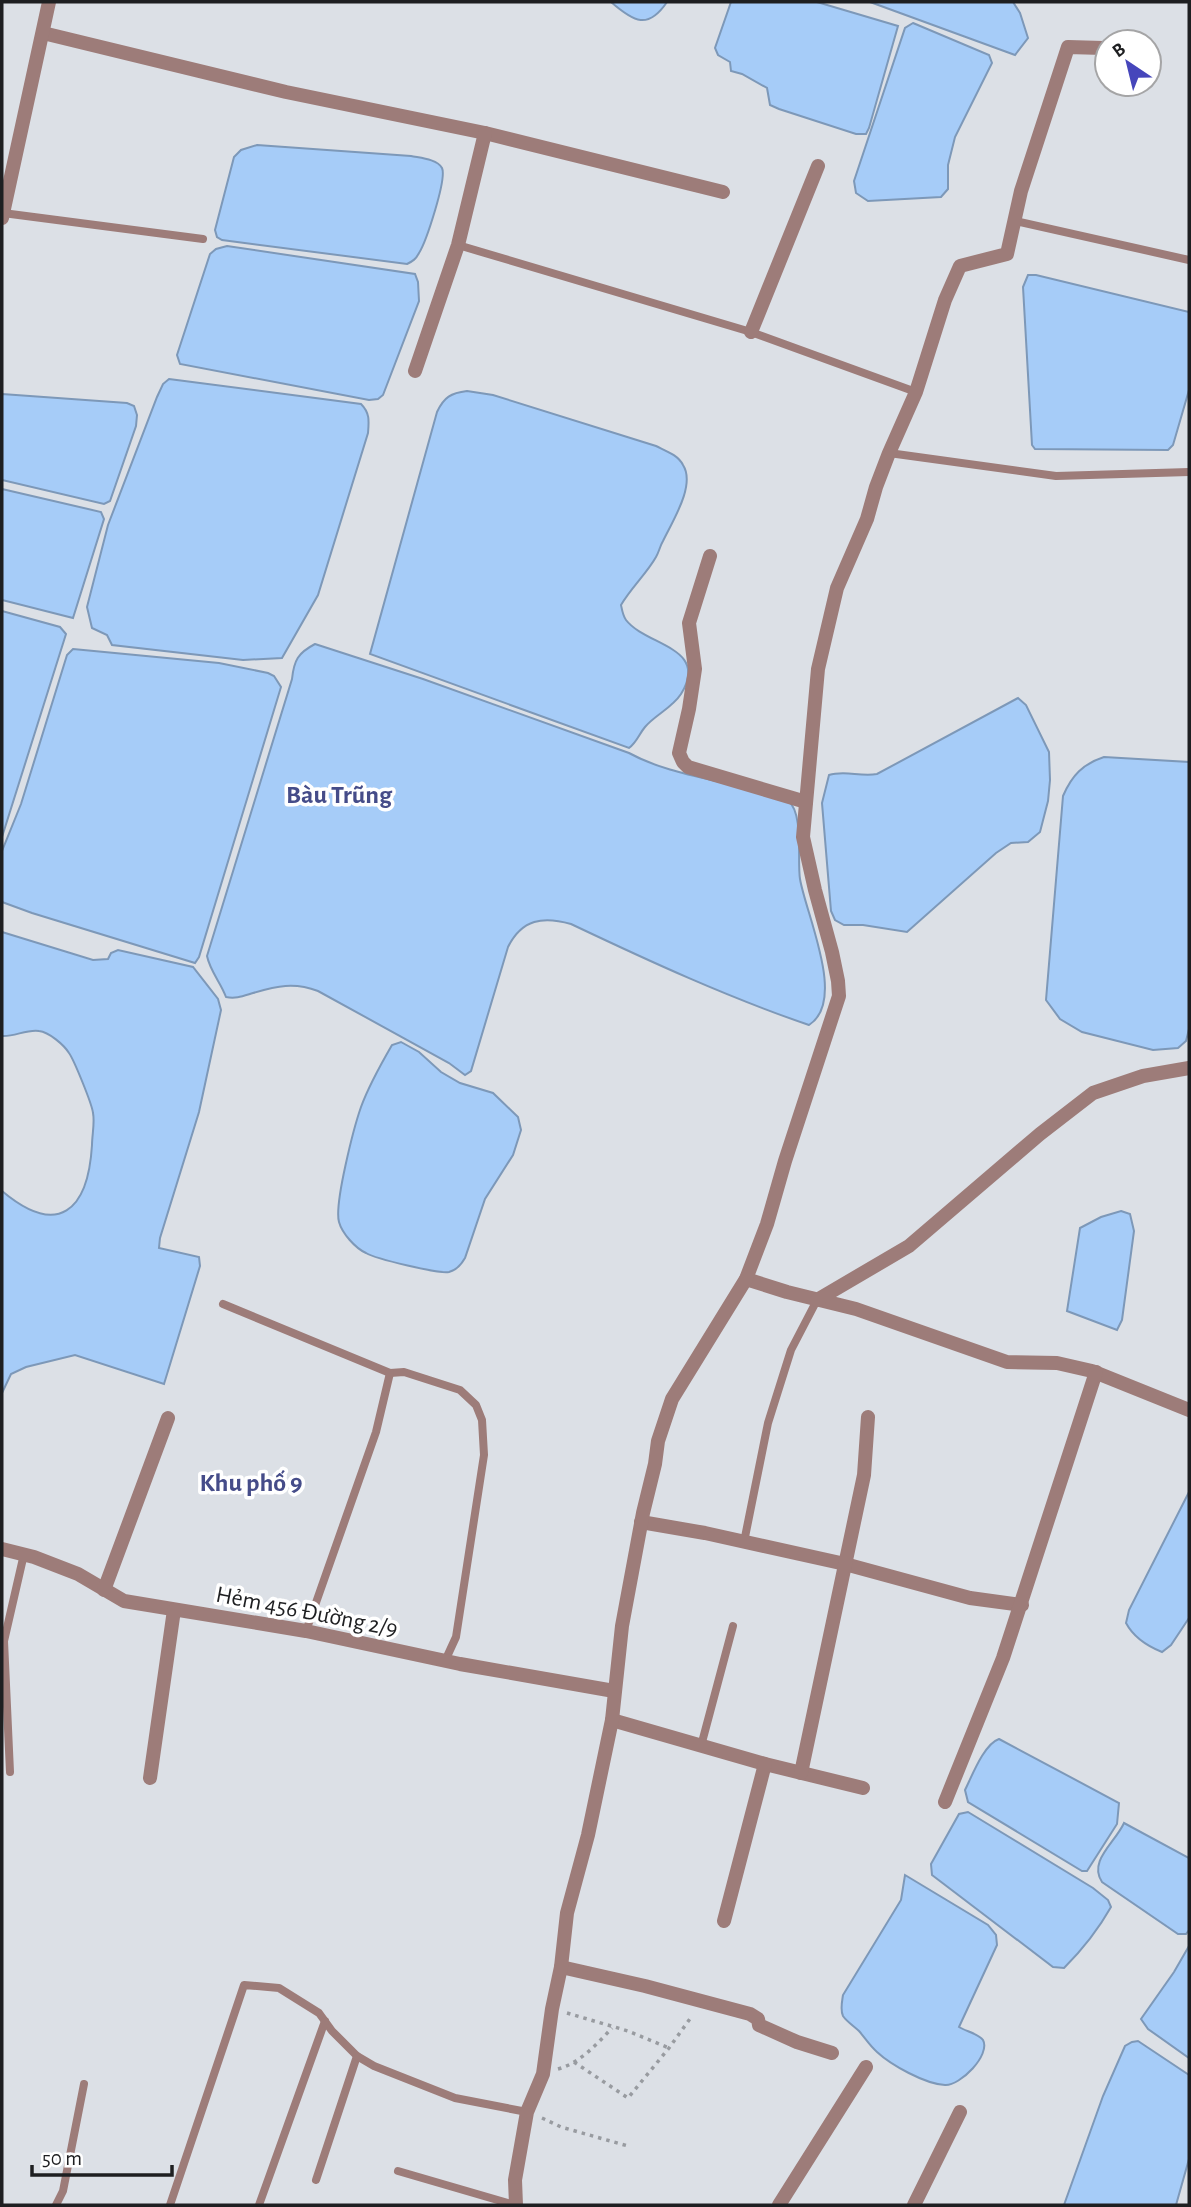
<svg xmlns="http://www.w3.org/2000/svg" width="1191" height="2207" font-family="'Alegreya Sans',sans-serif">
	<rect width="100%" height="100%" fill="#dce0e6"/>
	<g fill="#a6ccf8" stroke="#7d98b8" stroke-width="2">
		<path d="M611 2H667C648 30 634 22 611 2Z"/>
		<path d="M731 2H817L898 26 869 128 866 134H856L779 109 770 105 767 88 742 74 731 71 730 62 718 55 715 48Z"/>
		<path d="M870 2H1013L1020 13 1028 38 1015 55Z"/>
		<path d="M913 23 989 55 992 63 955 137 948 165V189L941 197 868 201 856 193 854 181 905 28Z"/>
		<path d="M257 145 411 156C420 158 437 159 442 168 447 179 426 242 419 253 416 259 413 261 407 264L222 240 217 237 215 230 234 157 241 150Z"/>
		<path d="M227 246 415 274 418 282 419 301 383 395 378 399 369 400 180 364 177 355 210 254 216 249Z"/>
		<path d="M1028 275H1036L1189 312V390L1173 445 1168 450 1035 449 1032 445 1023 287Z"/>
		<path d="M169 379 361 404C370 413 369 421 368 433L318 595 282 658 243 660 112 645 107 635 92 628 87 607 108 525 157 397 163 384Z"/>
		<path d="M467 391 493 395 656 446C666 451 678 455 683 465 696 485 672 522 663 541 660 546 659 552 656 557 647 573 631 588 621 605 622 610 623 616 626 620 646 646 710 647 681 694 672 708 655 715 645 727 639 734 637 742 629 748L370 654 437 412C444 397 451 393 467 391Z"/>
		<path d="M2 394 127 403 134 406 137 415 136 426 110 501 104 504 2 480Z"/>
		<path d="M2 489 101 512 104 519 73 618 2 600Z"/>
		<path d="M2 611 60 627 66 634 2 837Z"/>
		<path d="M315 644 423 679 629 753C669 775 718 779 762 793 770 795 781 796 788 801 804 812 797 861 800 879 806 915 847 1001 809 1025 727 997 649 961 571 924 543 916 522 919 508 947L471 1071 465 1075 449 1063 318 991C294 982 277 986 253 993 243 996 236 999 226 997 221 983 210 971 207 956L292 679C294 660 298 653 315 644Z"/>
		<path d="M73 649 219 663 268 673 274 676 281 687 199 957 195 963 32 913 2 902V851L21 804 67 655Z"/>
		<path d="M1018 698 1026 705 1049 752 1050 780 1048 801 1040 832 1028 842 1011 843 996 853 907 932 863 925H844L835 920 831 911 822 803 829 775C845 770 860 777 877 774Z"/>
		<path d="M1104 757 1189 762V1029L1186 1041 1178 1048 1153 1050 1082 1032 1060 1019 1046 1000 1063 796C1072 775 1083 764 1104 757Z"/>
		<path d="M2 932 93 960 108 959 111 953 118 950 193 967 218 999 221 1010 199 1112 160 1238 159 1248 199 1257 200 1266 164 1384 75 1355 26 1367 11 1374 2 1393V1191C58 1238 88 1211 92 1145 92 1135 95 1123 93 1113 92 1104 74 1060 69 1053 64 1045 49 1032 39 1031 27 1029 14 1037 2 1036Z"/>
		<path d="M401 1042 419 1052 441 1072 460 1083 493 1093 518 1117 521 1130 513 1155 485 1199 465 1258C461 1265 457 1270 449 1272 439 1274 376 1259 366 1253 355 1248 342 1233 339 1222 334 1204 354 1127 361 1107 369 1085 381 1064 392 1045Z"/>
		<path d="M1121 1211 1130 1214 1134 1231 1122 1320 1117 1330 1067 1311 1080 1228 1101 1217Z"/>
		<path d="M1189 1492V1618L1171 1645 1162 1652C1147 1646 1134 1638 1126 1623L1129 1610Z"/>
		<path d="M999 1739 1119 1803 1117 1824 1087 1871H1082L968 1802 965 1790C972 1776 984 1744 999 1739Z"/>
		<path d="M968 1812 1093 1888 1108 1900 1111 1907C1098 1930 1083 1949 1064 1968L1053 1967 932 1875 931 1864 959 1814Z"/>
		<path d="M1124 1823 1189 1858V1930L1186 1934H1178L1102 1882C1088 1861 1115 1843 1124 1823Z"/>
		<path d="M905 1875 988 1925 996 1935 997 1945 959 2027C965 2031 979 2034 983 2040 991 2055 960 2086 945 2085 925 2084 891 2065 877 2052 870 2046 865 2038 859 2031 854 2026 847 2022 843 2016 840 2010 842 2002 843 1995L901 1900Z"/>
		<path d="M1189 1946V2058L1148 2029 1141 2019 1174 1972Z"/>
		<path d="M1138 2041 1189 2075V2159L1176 2205H1064L1103 2096 1125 2046 1132 2042Z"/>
	</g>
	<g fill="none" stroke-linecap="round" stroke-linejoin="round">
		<g stroke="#989ba0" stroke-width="3.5" stroke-dasharray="3.5 5" stroke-linecap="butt">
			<path d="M567 2013 628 2031 669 2048"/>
			<path d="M574 2062 628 2098 669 2048 692 2016"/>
			<path d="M558 2069C580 2063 597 2044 612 2028"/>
			<path d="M542 2118 561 2127 628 2146"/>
		</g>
		<g stroke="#9d7c79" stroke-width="8">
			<path d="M3 213 203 239"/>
			<path d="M1015 221 1189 260"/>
			<path d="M458 245 751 332 916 392"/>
			<path d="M889 453 1056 476 1189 472"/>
			<path d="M223 1304 390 1373 404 1372 460 1390 476 1405 482 1420 484 1455 456 1637 445 1661"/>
			<path d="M744 1542 768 1423 791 1350 817 1300"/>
			<path d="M306 1631 376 1432 390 1373"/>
			<path d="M701 1746 733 1626"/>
			<path d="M10 1772 4 1641 24 1554"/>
			<path d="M398 2171 515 2205"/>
			<path d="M316 2180 357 2056"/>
			<path d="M56 2205 63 2191 84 2084"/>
			<path d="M170 2205 244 1985 279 1988 319 2013 332 2031 357 2056 374 2066 455 2098 527 2112"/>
			<path d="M259 2205 325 2021"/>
		</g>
		<g stroke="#9d7c79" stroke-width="14">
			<path d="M43 33 286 92 485 133 723 192"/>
			<path d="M2 218 49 2"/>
			<path d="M751 332 818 166"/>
			<path d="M415 371 458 245 485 133"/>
			<path d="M710 556 689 623 695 669 689 709 679 753 683 762 688 767 806 802"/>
			<path d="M746 1279 787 1292 856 1309 1007 1362 1057 1363 1092 1371 1189 1410"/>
			<path d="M817 1300 909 1246 1040 1134 1093 1093 1143 1076 1189 1068"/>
			<path d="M641 1522 705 1533 845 1564 970 1598 1022 1605"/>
			<path d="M2 1549 34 1557 78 1574 124 1601 306 1631 460 1664 614 1691"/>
			<path d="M104 1590 168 1418"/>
			<path d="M612 1720 765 1764 863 1788"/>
			<path d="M801 1773 864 1475 868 1417"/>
			<path d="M150 1778 174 1610"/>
			<path d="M945 1802 1003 1658 1096 1372"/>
			<path d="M724 1921 765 1764"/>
			<path d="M561 1967 645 1986 750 2014 758 2019 759 2025 797 2042 832 2053"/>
			<path d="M516 2205 515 2180 527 2112 543 2074 552 2009 561 1967 567 1913 588 1835 612 1720 622 1626 643 1513 655 1464 658 1441 672 1399 746 1279 767 1224 785 1161 839 996 838 981 832 952 815 890 803 837 818 669 837 588 867 519 876 487 889 453 916 392 945 300 960 266 1007 254 1021 191 1068 47 1103 48"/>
			<path d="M779 2205 866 2067"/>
			<path d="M914 2205 960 2112"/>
		</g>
	</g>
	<g text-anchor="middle" stroke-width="7" stroke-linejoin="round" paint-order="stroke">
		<g font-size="24" fill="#1e1f21" stroke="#fff">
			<text transform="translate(307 1611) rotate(11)" y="8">Hẻm 456 Đường 2/9</text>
		</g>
		<g font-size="26" font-weight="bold" fill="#454c89" stroke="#fff">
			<text x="339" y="803">Bàu Trũng</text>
			<text x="251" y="1491">Khu phố 9</text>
		</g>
	</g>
	<rect width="1191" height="2207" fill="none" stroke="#1e1f21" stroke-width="7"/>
	<g transform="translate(1128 63) rotate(325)"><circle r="33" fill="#ffffff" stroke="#a5a5a6" stroke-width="2"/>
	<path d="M0-5L12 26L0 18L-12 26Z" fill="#4646bb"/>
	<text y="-10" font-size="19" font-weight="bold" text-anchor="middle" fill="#1e1f21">B</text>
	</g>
	<path d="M32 2165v10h140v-10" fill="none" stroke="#1e1f21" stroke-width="3.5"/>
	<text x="42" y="2165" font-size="21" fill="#1e1f21" stroke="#ffffff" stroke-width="5" paint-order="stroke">50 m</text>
</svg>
